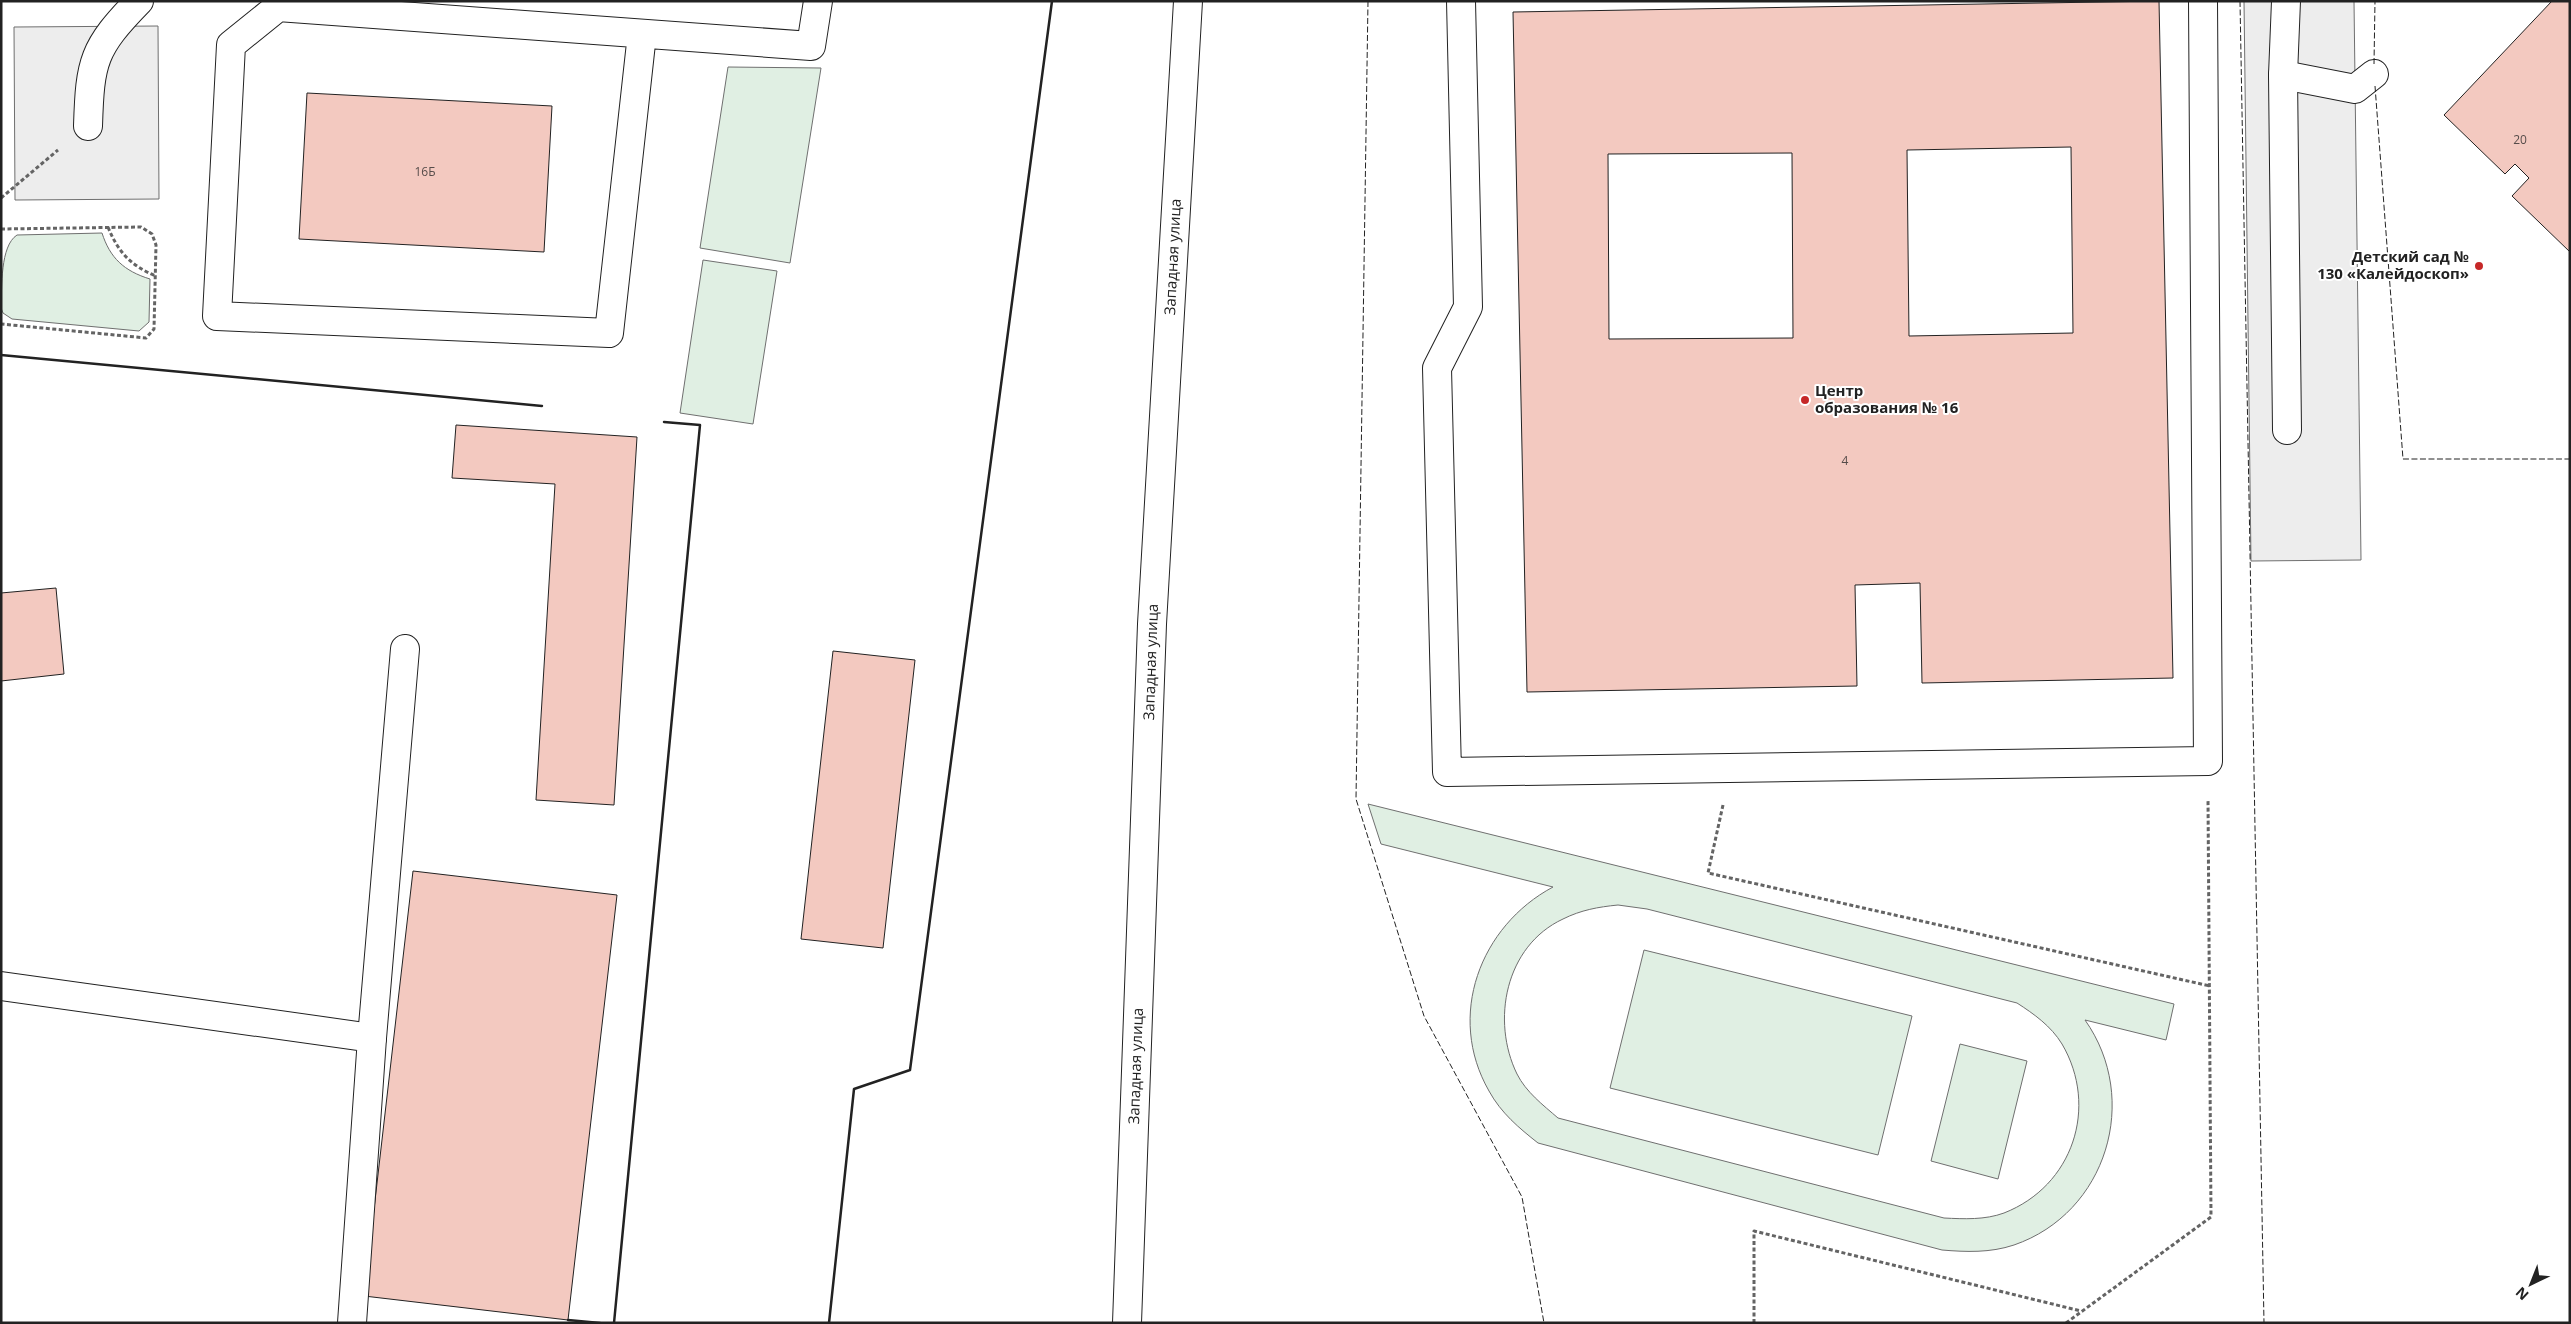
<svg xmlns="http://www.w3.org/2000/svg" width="2571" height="1324" font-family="'Open Sans',sans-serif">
	<rect width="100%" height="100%" fill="#fff"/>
	<g fill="#e0efe3" stroke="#6f6f6f" fill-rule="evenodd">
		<path d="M728 67 821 68 790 263 700 248Z"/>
		<path d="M102 233C110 258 124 271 150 279L149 322 139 331 12 319 3 313 1 308C2 287 0 246 17 235Z"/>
		<path d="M703 260 777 271 753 424 680 413Z"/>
		<path d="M1368 804 2174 1004 2166 1040 2085 1020C2141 1099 2107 1213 2014 1245 1990 1253 1966 1252 1942 1250L1538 1143C1519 1128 1501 1113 1489 1091 1446 1016 1480 926 1553 887L1381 844ZM1618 905 1647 909 2017 1003C2034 1014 2051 1026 2062 1044 2099 1107 2073 1186 2004 1213 1985 1220 1964 1219 1944 1218L1558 1118C1543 1105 1526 1092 1517 1074 1491 1021 1505 946 1563 919 1581 910 1598 907 1618 905Z"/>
		<path d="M1644 950 1912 1016 1878 1155 1610 1088Z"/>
		<path d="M1960 1044 2027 1061 1998 1179 1931 1161Z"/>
	</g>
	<g fill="#ededed" stroke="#6f6f6f">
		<path d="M2244 1H2354L2361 560 2251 561Z"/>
		<path d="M158 26 159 199 15 200 14 27Z"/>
	</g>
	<g fill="#f3c9c0" stroke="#222" fill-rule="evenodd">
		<path d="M2159 1 2173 678 1922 683 1920 583 1855 585 1857 686 1527 692 1513 12ZM2071 147 2073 333 1909 336 1907 150ZM1792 153 1793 338 1609 339 1608 154Z"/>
		<path d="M2552 1H2570V252L2512 196 2529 178 2515 164 2505 174 2444 115Z"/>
		<path d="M307 93 552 106 544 252 299 239Z"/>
		<path d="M456 425 637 437 614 805 536 800 555 484 452 478Z"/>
		<path d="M56 588 64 674 1 681V593Z"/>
		<path d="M833 651 915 660 883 948 801 939Z"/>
		<path d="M413 871 617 895 568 1320 364 1296Z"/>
	</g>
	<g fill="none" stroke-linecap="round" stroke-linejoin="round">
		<g stroke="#222" stroke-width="30">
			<g id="minor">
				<path d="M1461 1 1468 307 1437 368 1447 772 2208 761 2203 1"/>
				<path d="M2286 1 2283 75 2287 430"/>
				<path d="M642 34 609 333 217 316 231 45 278 7 811 46 818 1"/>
				<path d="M2283 75 2355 89 2374 74"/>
				<path d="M88 126C90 61 93 48 139 1"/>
				<path d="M1 986 372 1038 352 1323"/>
				<path d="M372 1038 405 649"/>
				<path d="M1127 1323 1152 624 1188 1"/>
			</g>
		</g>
		<g stroke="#646464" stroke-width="3" stroke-dasharray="4 2.5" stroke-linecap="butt">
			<path d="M1 198 58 150"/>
			<path d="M108 227C118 252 131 266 156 276"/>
			<path d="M1 229 141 227 152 234 156 245 154 329 146 338 1 324"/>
			<path d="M1723 805 1708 873 2210 986"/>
			<path d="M1754 1323V1231L2081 1311"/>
			<path d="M2066 1323 2211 1217 2208 799"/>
		</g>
		<use href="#minor" stroke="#fff" stroke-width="28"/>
		<g stroke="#222" stroke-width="1" stroke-dasharray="6 2.5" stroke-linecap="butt">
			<path d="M1368 1 1356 799 1424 1016 1522 1197 1544 1323"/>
			<path d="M2240 1 2264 1323"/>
			<path d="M2374 64 2375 1"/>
			<path d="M2375 86 2403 459H2570"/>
		</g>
		<g stroke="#222" stroke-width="2.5">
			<path d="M1 355 542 406"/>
			<path d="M568 1320 600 1323"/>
			<path d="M614 1323 700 425 664 422"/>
			<path d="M829 1323 854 1089 910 1070 1052 1"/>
		</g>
	</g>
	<g fill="#c62828" stroke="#fff" stroke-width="2">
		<circle cx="2479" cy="266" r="5"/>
		<circle cx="1805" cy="400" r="5"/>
	</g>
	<g text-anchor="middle" stroke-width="4" stroke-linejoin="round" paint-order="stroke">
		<g font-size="12" fill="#564c4a">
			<text x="2520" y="144">20</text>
			<text x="425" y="176">16Б</text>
			<text x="1845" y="465">4</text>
		</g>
		<g font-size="15" fill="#222" stroke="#fff">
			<text transform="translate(1173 257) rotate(-87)" y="5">Западная улица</text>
			<text transform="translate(1151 662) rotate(-88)" y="5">Западная улица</text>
			<text transform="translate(1136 1066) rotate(-88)" y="5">Западная улица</text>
		</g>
		<g font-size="15" font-weight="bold" fill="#222" stroke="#fff" text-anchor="end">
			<text x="2469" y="262">Детский сад №<tspan x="2469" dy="17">130 «Калейдоскоп»</tspan></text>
			<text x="1815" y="396" text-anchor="start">Центр<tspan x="1815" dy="17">образования № 16</tspan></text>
		</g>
	</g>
	<rect width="2571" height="1324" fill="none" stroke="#222222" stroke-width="5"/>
	<g transform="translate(2531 1284) rotate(223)" stroke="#ffffff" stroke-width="4" paint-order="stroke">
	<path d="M0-4L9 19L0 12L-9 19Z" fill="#222222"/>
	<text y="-8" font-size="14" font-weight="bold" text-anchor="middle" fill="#222222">N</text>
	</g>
</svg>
